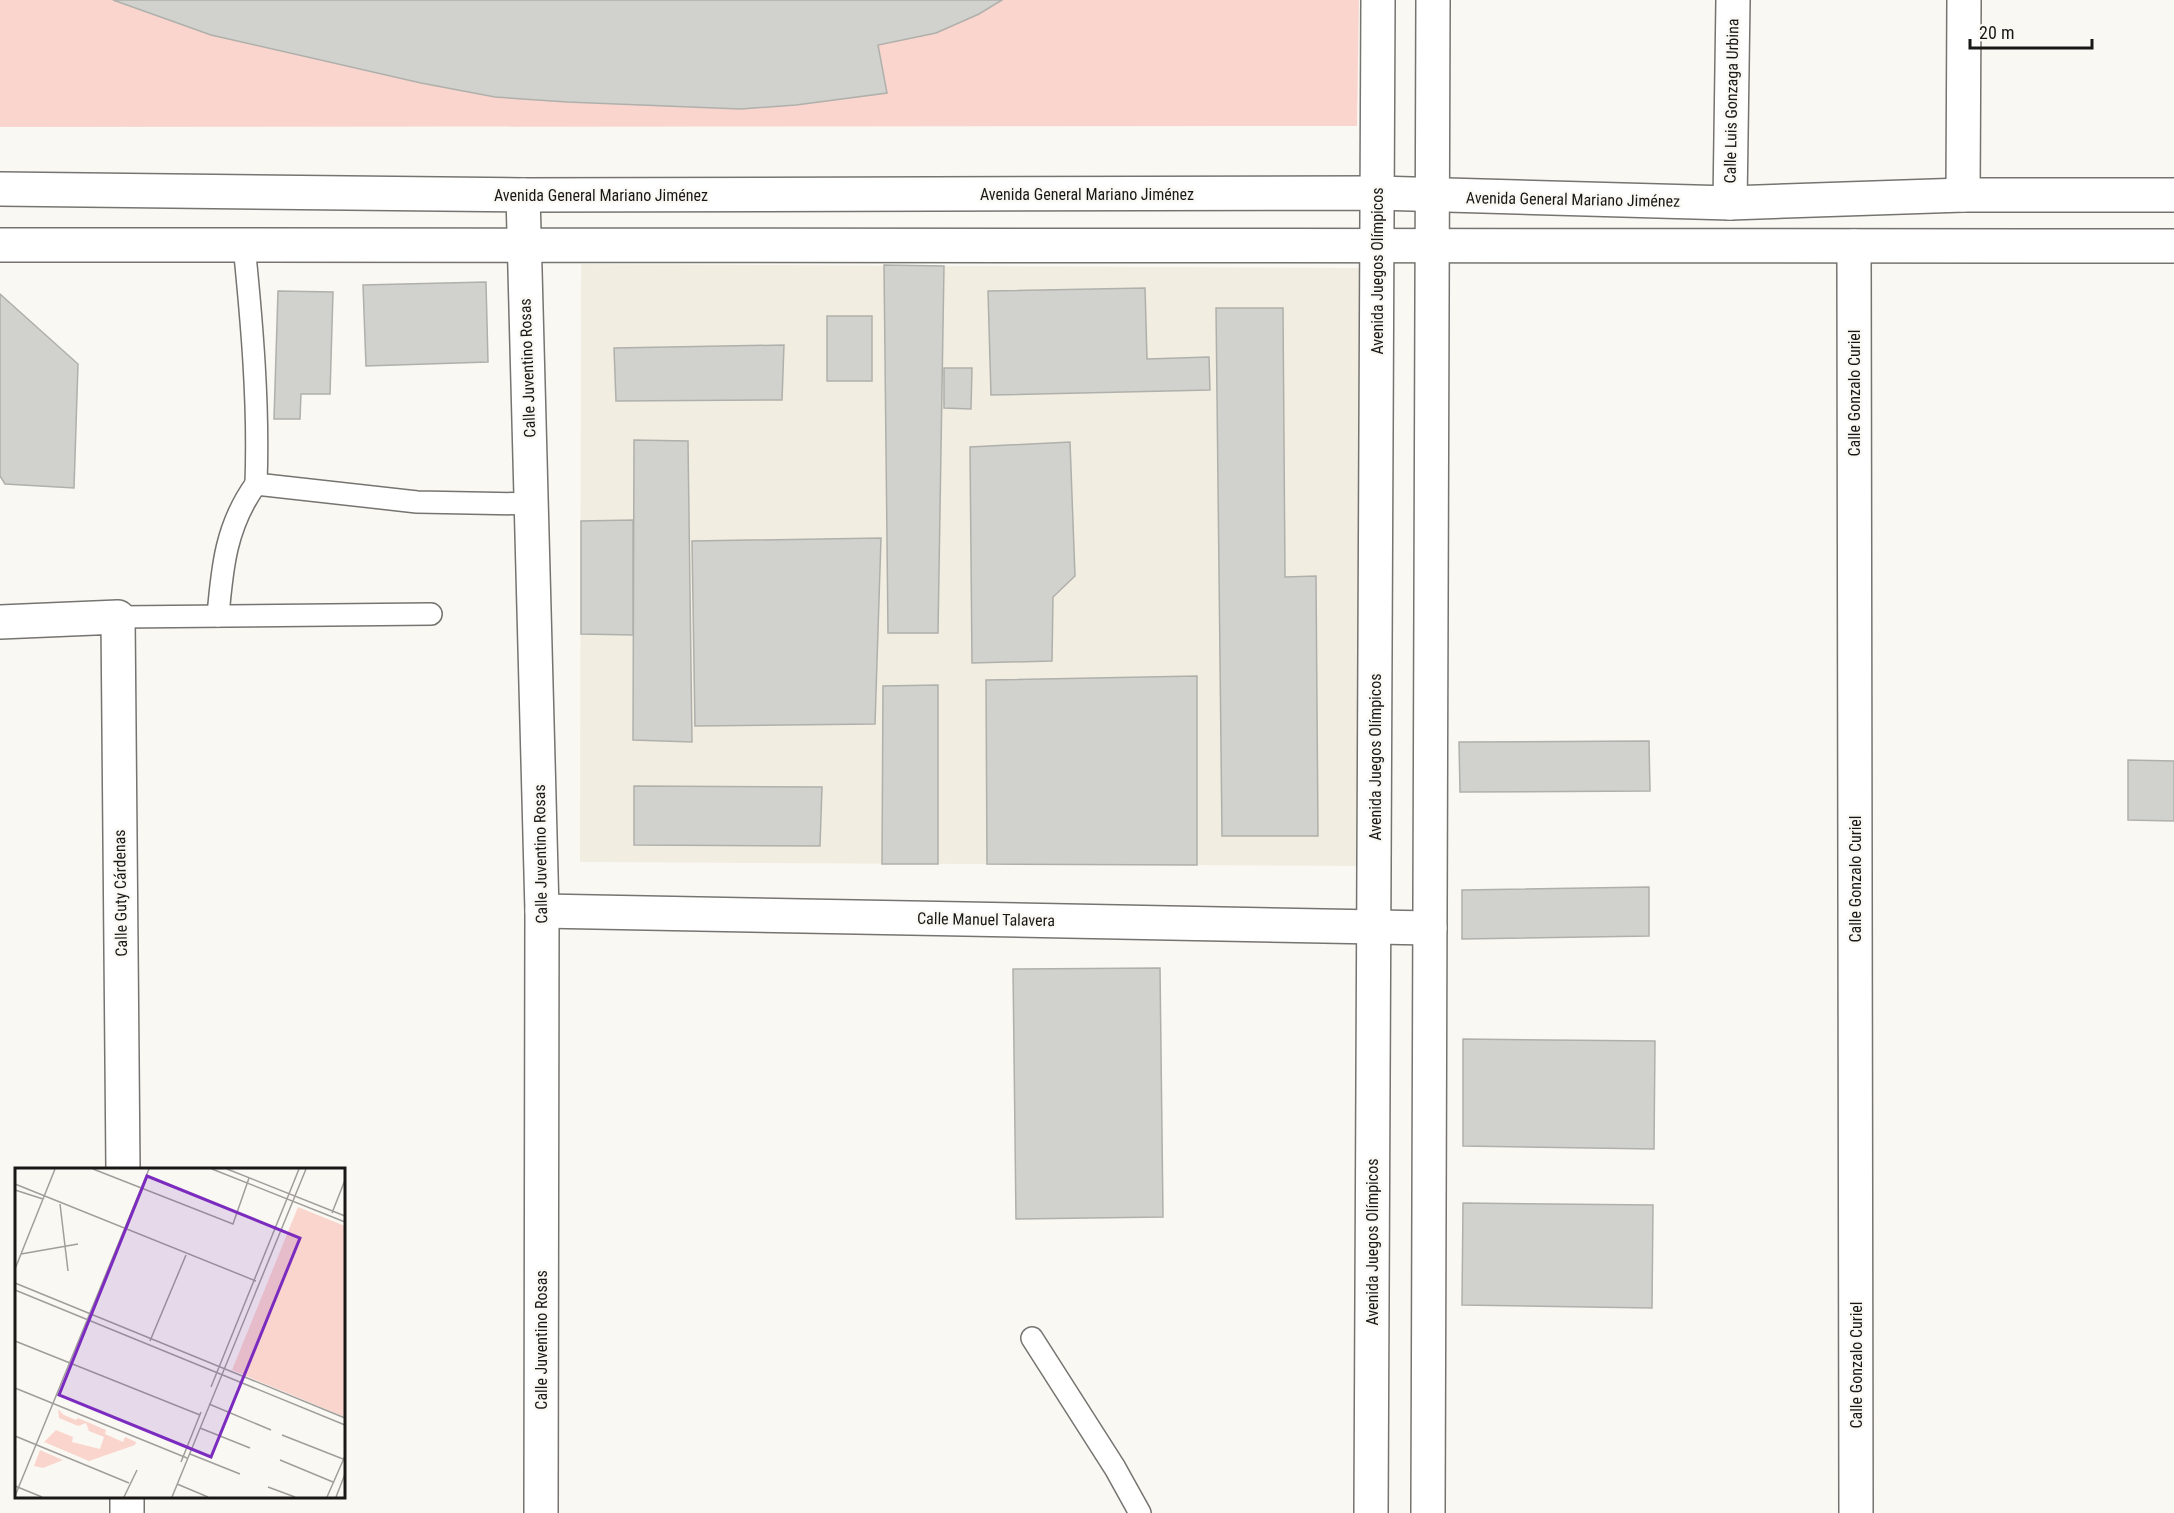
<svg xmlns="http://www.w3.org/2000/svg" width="2174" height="1513" font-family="'Roboto Condensed',sans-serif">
	<rect width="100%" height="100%" fill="#faf8f3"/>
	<path fill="#f2ede1" d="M581 264 1363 268V866L580 862Z"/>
	<path fill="#fad5cd" d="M0 0H1359L1357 126 0 127Z"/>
	<g fill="#d1d2cd" stroke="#afb0ab" stroke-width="1.5">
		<path d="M113 0H1002L979 14 936 33 878 45 887 93 796 105 740 109 567 102 495 97 421 83 211 35Z"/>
		<path d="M884 265 944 266 938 633H888Z"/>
		<path d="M486 282 488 362 366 366 363 285Z"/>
		<path d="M1145 288 1147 359 1209 357 1210 390 991 395 988 291Z"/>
		<path d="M278 291 333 292 330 394H301L300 419H274Z"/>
		<path d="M0 294 78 364 74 488 5 484 0 476Z"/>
		<path d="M1216 308H1283L1285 577 1316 576 1318 836H1222Z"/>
		<rect x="827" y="316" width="45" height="65"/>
		<path d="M784 345 782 400 616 401 614 348Z"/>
		<path d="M944 368H972L971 409 944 408Z"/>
		<path d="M634 440 688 441 692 742 633 740Z"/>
		<path d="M1070 442 1075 576 1053 597 1052 661 972 663 970 447Z"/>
		<path d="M633 520V635L581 634V521Z"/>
		<path d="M881 538 875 724 695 726 692 541Z"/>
		<path d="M1197 676V865L987 864 986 680Z"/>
		<path d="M938 685V864H882L883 686Z"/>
		<path d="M1649 741 1650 791 1460 792 1459 742Z"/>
		<path d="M2128 760 2174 761V821L2128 820Z"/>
		<path d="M634 786 822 787 820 846 634 845Z"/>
		<path d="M1649 887V936L1462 939V890Z"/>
		<path d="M1160 968 1163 1217 1016 1219 1013 969Z"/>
		<path d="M1463 1039 1655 1041 1654 1149 1463 1146Z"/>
		<path d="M1463 1203 1653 1205 1652 1308 1462 1305Z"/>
	</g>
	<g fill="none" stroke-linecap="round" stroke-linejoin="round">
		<g stroke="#767470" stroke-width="24">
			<g id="lane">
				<path d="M244 245C252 324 259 405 256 484L417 502 531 504"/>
				<path d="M218 616C222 568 226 525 256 484"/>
				<path d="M118 617 431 614"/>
				<path d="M1032 1338 1115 1468 1140 1513"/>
			</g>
		</g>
		<g stroke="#767470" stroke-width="36">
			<g id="street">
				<path d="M523 195 542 911 541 1513"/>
				<path d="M1963 195 1964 0"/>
				<path d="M1730 203 1733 0"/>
				<path d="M1854 246 1856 1513"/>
				<path d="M0 622 118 617 123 1170"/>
				<path d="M542 911 1430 928"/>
				<path d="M127 1496V1513"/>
			</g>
		</g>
		<g stroke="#767470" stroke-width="36">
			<g id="secondary">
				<path d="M1371 1513 1378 0"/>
				<path d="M1428 1513 1433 0"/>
			</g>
		</g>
		<g stroke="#767470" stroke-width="36">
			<g id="primary">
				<path d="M0 189 523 195 1377 193 1730 203 1963 195H2174"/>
				<path d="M0 245 2174 246"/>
			</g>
		</g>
		<use href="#lane" stroke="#fff" stroke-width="21"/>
		<use href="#street" stroke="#fff" stroke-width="33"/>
		<use href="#secondary" stroke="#fff" stroke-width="33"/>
		<use href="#primary" stroke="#fff" stroke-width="33"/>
	</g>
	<g text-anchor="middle" stroke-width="4.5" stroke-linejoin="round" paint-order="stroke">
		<g font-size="16" fill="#191816" stroke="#faf8f3">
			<text transform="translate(1731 101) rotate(-89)" y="6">Calle Luis Gonzaga Urbina</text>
			<text x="1087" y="200">Avenida General Mariano Jiménez</text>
			<text x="601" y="201">Avenida General Mariano Jiménez</text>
			<text transform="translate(1573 199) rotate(1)" y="6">Avenida General Mariano Jiménez</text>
			<text transform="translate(1377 271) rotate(-90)" y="6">Avenida Juegos Olímpicos</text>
			<text transform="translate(527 368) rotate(-92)" y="6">Calle Juventino Rosas</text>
			<text transform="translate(1854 393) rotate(-90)" y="6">Calle Gonzalo Curiel</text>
			<text transform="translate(1375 757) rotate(-90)" y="6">Avenida Juegos Olímpicos</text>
			<text transform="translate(540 854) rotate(-91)" y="6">Calle Juventino Rosas</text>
			<text transform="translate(1855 879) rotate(-90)" y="6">Calle Gonzalo Curiel</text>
			<text transform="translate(120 893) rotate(-91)" y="6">Calle Guty Cárdenas</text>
			<text transform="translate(986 919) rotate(1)" y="6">Calle Manuel Talavera</text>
			<text transform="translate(1372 1242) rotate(-90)" y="6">Avenida Juegos Olímpicos</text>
			<text transform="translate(541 1340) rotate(-90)" y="6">Calle Juventino Rosas</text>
			<text transform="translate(1856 1365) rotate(-90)" y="6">Calle Gonzalo Curiel</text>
		</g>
	</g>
	<g transform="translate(15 1168)">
		<rect width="330" height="330" fill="#faf8f3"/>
		<path d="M283 39 330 58V249L217 202ZM43 241 49 247 61 252 63 250 91 262 90 266 108 274 110 269 121 274 120 277 74 293 29 274 41 262 58 269 57 274 85 281 89 269 74 263 71 255 63 258 44 250ZM25 282 34 286 48 292 28 300 19 298Z" fill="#fad5cd"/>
		<path fill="none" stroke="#a09e9b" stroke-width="1.5" d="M78 1 218 56 234 10M197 1 330 54M212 1 330 48M0 16 241 113M0 22 28 31M45 36 53 103M317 45 330 12M6 86 63 76M0 101 40 1M0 115 330 250M0 122 330 257M0 173 185 247M135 173 171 87M196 219 284 1M0 220 172 290M194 236 256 262M185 260 235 280M267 267 328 291M0 268 114 315M175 286 225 306M265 292 318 314M166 294 186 244M162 316 193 329M0 318 27 329M253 319 280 329M0 328 134 1M109 329 122 302M157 329 291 1M312 329 330 288M321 329 330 306"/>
		<path fill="#7b2cbf" fill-opacity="0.15" stroke="#7b2cbf" stroke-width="3" d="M132 8 285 70 196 289 44 227Z"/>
		<rect width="330" height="330" fill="none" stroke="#191816" stroke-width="3"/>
	</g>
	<path d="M1970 39v9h122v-9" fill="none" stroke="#191816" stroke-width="3"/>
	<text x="1979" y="39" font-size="18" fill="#191816" stroke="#faf8f3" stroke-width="4.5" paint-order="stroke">20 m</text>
</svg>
